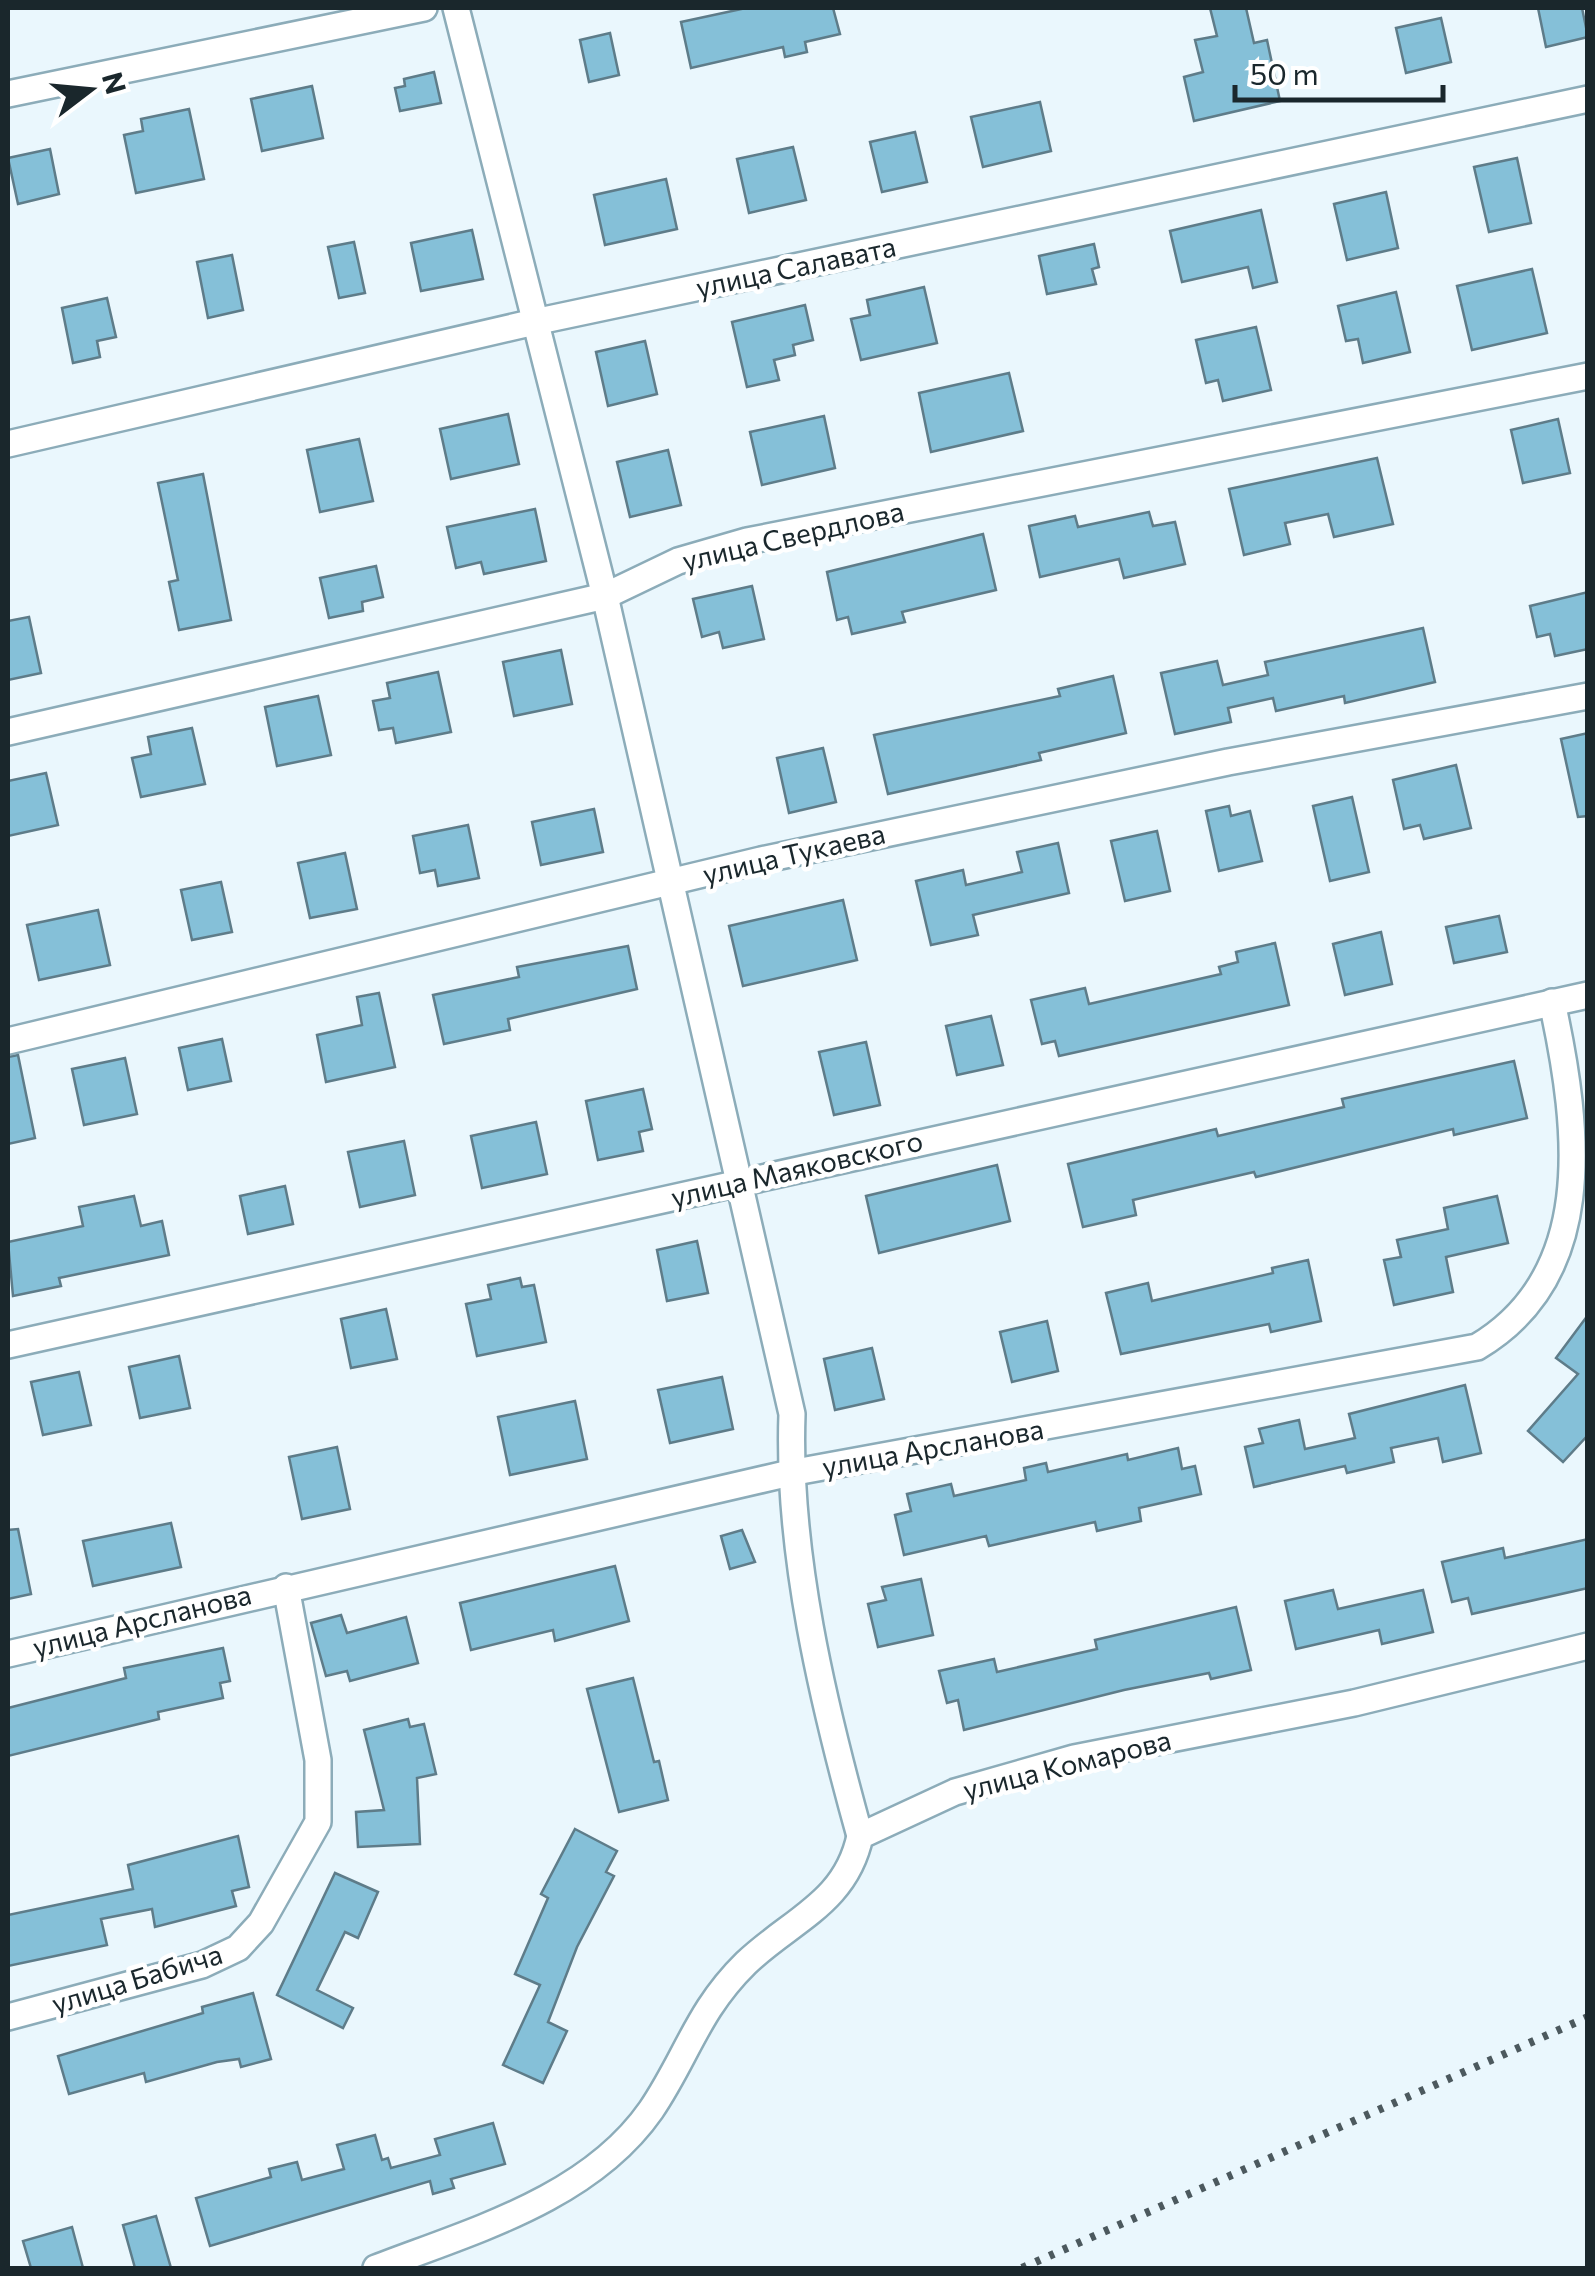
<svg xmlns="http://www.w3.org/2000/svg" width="1595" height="2276" font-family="Commissioner,sans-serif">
	<rect width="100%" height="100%" fill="#eaf7fd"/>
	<g fill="#85c0d8" stroke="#5e7c89" stroke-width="2.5">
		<path d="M746 8H833L840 34 805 42 807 52 785 57 783 47 691 68 681 22Z"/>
		<path d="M1210 8H1246L1254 43 1267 40 1280 101 1194 121 1184 77 1203 72 1195 40 1217 36Z"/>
		<path d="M1538 8H1582L1588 37 1546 47Z"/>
		<path d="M1441 18 1451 62 1406 73 1396 28Z"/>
		<path d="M610 33 619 75 589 82 580 40Z"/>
		<path d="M434 72 441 103 400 111 395 88 405 86 404 79Z"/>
		<path d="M312 86 323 138 262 151 251 99Z"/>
		<path d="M1040 102 1051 151 983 167 971 117Z"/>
		<path d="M189 109 204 179 136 193 124 135 143 131 141 119Z"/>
		<path d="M915 132 927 182 882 192 870 142Z"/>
		<path d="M793 147 806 200 749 213 737 159Z"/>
		<path d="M50 149 59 194 18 204 8 158Z"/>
		<path d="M1517 158 1531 223 1489 232 1474 167Z"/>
		<path d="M666 179 677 229 605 245 594 195Z"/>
		<path d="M1386 192 1398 248 1347 260 1334 204Z"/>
		<path d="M1261 210 1277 282 1253 288 1248 267 1182 282 1170 231Z"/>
		<path d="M472 230 483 279 421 291 411 243Z"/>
		<path d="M354 242 365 293 339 298 328 247Z"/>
		<path d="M1094 244 1099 267 1092 269 1096 284 1047 294 1039 256Z"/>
		<path d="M232 255 243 310 208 318 197 262Z"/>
		<path d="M1532 269 1547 333 1472 350 1457 286Z"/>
		<path d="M924 287 937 343 861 360 851 319 870 315 867 300Z"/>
		<path d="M1396 292 1410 352 1363 363 1358 339 1346 341 1338 306Z"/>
		<path d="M107 298 116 337 97 341 100 357 73 363 62 308Z"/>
		<path d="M805 305 813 340 793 345 795 355 774 360 779 380 747 387 732 322Z"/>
		<path d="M1256 327 1271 390 1223 401 1218 380 1206 383 1196 340Z"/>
		<path d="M645 341 657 394 608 406 596 352Z"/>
		<path d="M1009 373 1023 431 931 452 919 393Z"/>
		<path d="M508 414 519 464 451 479 440 429Z"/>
		<path d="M824 416 835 468 762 485 750 432Z"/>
		<path d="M1558 419 1570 473 1523 483 1511 430Z"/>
		<path d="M359 439 373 501 320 512 307 450Z"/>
		<path d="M668 450 681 505 630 517 617 462Z"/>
		<path d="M1377 458 1393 524 1334 537 1328 514 1285 523 1290 544 1244 555 1229 489Z"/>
		<path d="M203 474 231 620 179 630 169 582 178 580 158 483Z"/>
		<path d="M535 509 546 561 484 574 481 562 456 568 447 527Z"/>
		<path d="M1149 512 1153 526 1175 522 1185 564 1124 578 1119 559 1040 577 1029 526 1075 516 1078 527Z"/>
		<path d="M983 534 996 590 902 612 905 622 852 634 848 617 837 620 827 572Z"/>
		<path d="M376 566 383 597 362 602 363 611 329 618 320 578Z"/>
		<path d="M752 586 764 639 723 648 719 632 702 637 693 599Z"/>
		<path d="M1588 592V649L1555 656 1550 634 1537 637 1530 606Z"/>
		<path d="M29 617 41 673 8 680V621Z"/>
		<path d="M1423 628 1435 682 1345 703 1344 696 1276 711 1273 698 1228 708 1231 722 1175 734 1161 673 1217 661 1223 685 1268 675 1265 662Z"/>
		<path d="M561 650 572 704 514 716 503 662Z"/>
		<path d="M438 672 451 732 396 743 393 728 379 730 373 701 390 698 387 683Z"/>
		<path d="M1113 676 1126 733 1039 753 1041 760 888 794 874 735 1060 696 1058 689Z"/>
		<path d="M318 696 331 755 277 766 265 707Z"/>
		<path d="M192 728 205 784 141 797 132 758 151 754 148 737Z"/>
		<path d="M1588 733V816L1578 817 1561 739Z"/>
		<path d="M823 748 836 802 789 813 777 758Z"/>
		<path d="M1456 765 1471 828 1424 839 1420 825 1404 829 1393 780Z"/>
		<path d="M46 773 58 825 8 836V781Z"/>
		<path d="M1352 797 1369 872 1330 881 1313 806Z"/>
		<path d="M1229 806 1231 816 1250 811 1262 861 1219 871 1206 811Z"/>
		<path d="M594 809 603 852 541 865 532 822Z"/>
		<path d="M468 825 479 878 438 886 435 870 420 873 413 836Z"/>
		<path d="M1157 831 1170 891 1125 901 1111 841Z"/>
		<path d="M1058 843 1069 893 973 915 978 935 931 945 916 881 963 870 966 885 1022 872 1017 852Z"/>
		<path d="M345 853 357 909 310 918 298 863Z"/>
		<path d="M221 882 232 932 192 940 181 890Z"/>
		<path d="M843 900 857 960 743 986 729 926Z"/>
		<path d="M98 910 110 965 39 980 27 925Z"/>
		<path d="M1499 916 1507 952 1454 963 1446 927Z"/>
		<path d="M1381 932 1392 984 1345 995 1333 944Z"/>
		<path d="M1275 943 1289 1005 1059 1056 1055 1041 1042 1044 1031 1000 1085 988 1089 1004 1221 974 1219 967 1238 962 1236 952Z"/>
		<path d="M628 946 637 989 508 1019 510 1030 444 1044 433 995 519 977 517 967Z"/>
		<path d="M379 993 395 1067 326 1082 317 1035 362 1025 357 997Z"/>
		<path d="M991 1016 1003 1065 957 1075 946 1026Z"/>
		<path d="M222 1039 231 1081 188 1090 179 1048Z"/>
		<path d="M866 1042 880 1105 834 1115 819 1052Z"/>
		<path d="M18 1055 35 1138 8 1144V1057Z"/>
		<path d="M125 1058 137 1114 84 1125 72 1069Z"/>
		<path d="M1514 1061 1527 1118 1454 1135 1453 1129 1256 1177 1254 1172 1133 1200 1136 1215 1083 1227 1068 1164 1216 1129 1218 1136 1344 1107 1342 1099Z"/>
		<path d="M643 1089 652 1129 639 1132 643 1151 598 1160 586 1101Z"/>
		<path d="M536 1122 547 1174 482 1188 471 1136Z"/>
		<path d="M404 1141 415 1195 360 1207 348 1152Z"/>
		<path d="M997 1165 1010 1221 879 1253 866 1196Z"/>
		<path d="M285 1186 293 1224 248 1234 240 1196Z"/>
		<path d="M134 1196 141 1226 162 1221 169 1255 59 1278 61 1286 13 1296 8 1242 83 1226 79 1207Z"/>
		<path d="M1497 1196 1508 1243 1446 1257 1453 1292 1394 1305 1384 1260 1401 1257 1397 1240 1448 1229 1444 1208Z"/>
		<path d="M697 1241 708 1293 667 1301 657 1250Z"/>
		<path d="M1308 1260 1321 1321 1271 1332 1269 1324 1121 1354 1106 1293 1148 1283 1152 1301 1273 1273 1272 1268Z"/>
		<path d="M520 1278 522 1287 534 1285 546 1342 477 1356 466 1304 491 1299 488 1285Z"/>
		<path d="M386 1309 397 1359 351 1368 341 1319Z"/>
		<path d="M1588 1315V1435L1563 1462 1528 1431 1578 1374 1556 1358Z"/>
		<path d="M1047 1321 1058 1371 1012 1382 1000 1332Z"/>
		<path d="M872 1348 884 1399 835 1410 824 1359Z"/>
		<path d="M179 1356 190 1408 140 1418 129 1367Z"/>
		<path d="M79 1372 91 1425 43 1435 31 1382Z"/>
		<path d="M722 1377 733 1429 670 1443 658 1390Z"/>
		<path d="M1465 1385 1481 1453 1443 1462 1438 1438 1391 1448 1394 1462 1347 1473 1345 1466 1254 1487 1245 1447 1263 1443 1259 1429 1299 1420 1305 1449 1355 1438 1349 1414Z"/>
		<path d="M575 1401 587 1459 510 1475 498 1417Z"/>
		<path d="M337 1447 350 1509 302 1519 289 1457Z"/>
		<path d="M1178 1448 1182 1469 1195 1466 1201 1494 1139 1508 1141 1521 1097 1531 1095 1522 989 1546 986 1536 904 1555 895 1515 911 1511 907 1494 951 1484 954 1496 1026 1480 1024 1468 1046 1463 1048 1472 1127 1454 1128 1460Z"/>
		<path d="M171 1523 181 1567 93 1586 83 1541Z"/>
		<path d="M18 1529 31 1594 8 1599V1530Z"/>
		<path d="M742 1530 755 1562 730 1569 721 1536Z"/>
		<path d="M1588 1539V1588L1472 1614 1468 1598 1452 1602 1442 1562 1503 1548 1505 1558Z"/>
		<path d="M615 1566 629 1621 555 1641 553 1630 471 1650 460 1603Z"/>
		<path d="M921 1579 933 1635 878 1647 868 1604 886 1600 882 1587Z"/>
		<path d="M1333 1590 1338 1609 1423 1590 1433 1632 1382 1644 1379 1630 1296 1649 1285 1601Z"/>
		<path d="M1236 1607 1251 1670 1211 1679 1209 1673 1124 1690 964 1730 958 1700 947 1703 939 1671 994 1659 997 1672 1097 1649 1095 1640Z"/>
		<path d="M341 1615 347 1633 406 1617 418 1663 350 1681 347 1671 326 1676 311 1623Z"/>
		<path d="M223 1648 230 1681 220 1683 223 1698 158 1712 159 1719 8 1756V1708L126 1678 124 1668Z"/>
		<path d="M633 1678 654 1762 659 1761 668 1800 619 1812 587 1689Z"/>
		<path d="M408 1719 410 1727 424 1724 436 1774 417 1778 420 1844 358 1847 356 1812 384 1810 364 1730Z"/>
		<path d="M575 1829 617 1851 606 1872 614 1876 577 1947 548 2022 567 2031 543 2083 503 2065 540 1985 515 1974 548 1898 541 1894Z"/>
		<path d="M238 1836 249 1887 232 1891 236 1906 155 1927 152 1909 101 1919 107 1945 8 1966V1915L133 1889 128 1865Z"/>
		<path d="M335 1873 378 1892 358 1938 345 1932 317 1990 353 2008 343 2028 277 1995Z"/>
		<path d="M253 1993 271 2059 241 2067 239 2059 217 2062 146 2082 144 2073 69 2094 58 2056 203 2013 202 2007Z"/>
		<path d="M493 2123 505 2164 451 2179 454 2188 433 2194 430 2181 210 2246 196 2198 271 2177 269 2169 297 2162 302 2180 344 2169 337 2145 375 2135 382 2160 388 2158 391 2168 440 2155 435 2139Z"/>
		<path d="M156 2216 171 2268H135L123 2225Z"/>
		<path d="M72 2227 83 2268H31L23 2241Z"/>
	</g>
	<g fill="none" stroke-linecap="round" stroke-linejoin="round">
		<g stroke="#8cacb9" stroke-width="30">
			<g id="street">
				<path d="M456 8 605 596 792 1414C787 1553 823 1703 860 1836"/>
				<path d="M8 94 424 8"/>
				<path d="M8 444 539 321 1588 99"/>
				<path d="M8 732 605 596 678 561 747 541 1588 376"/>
				<path d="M8 1041 761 860 1228 762 1588 696"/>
				<path d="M8 1345 1588 995"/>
				<path d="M8 1654 790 1473 1477 1347C1595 1277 1581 1135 1552 1002"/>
				<path d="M8 2017 202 1965 238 1948 261 1923 318 1822V1760L286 1587"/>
				<path d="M376 2268C472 2231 589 2199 651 2110 687 2057 697 2011 746 1963 791 1920 846 1903 860 1836L955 1792 1074 1758 1354 1703 1588 1646"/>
			</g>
		</g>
		<use href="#street" stroke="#fff" stroke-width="25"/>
		<path stroke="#4c595e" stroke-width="8" stroke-dasharray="5 10" stroke-linecap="butt" d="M1022 2268 1588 2017"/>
	</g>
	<g text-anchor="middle" stroke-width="9" stroke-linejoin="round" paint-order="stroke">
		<g font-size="28" fill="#1a272c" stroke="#fff">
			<text transform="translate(796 267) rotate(-12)" y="10">улица Салавата</text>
			<text transform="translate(793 536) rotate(-13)" y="10">улица Свердлова</text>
			<text transform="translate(794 854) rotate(-13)" y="10">улица Тукаева</text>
			<text transform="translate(797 1169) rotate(-13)" y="10">улица Маяковского</text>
			<text transform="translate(933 1448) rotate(-10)" y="10">улица Арсланова</text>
			<text transform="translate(142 1621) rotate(-14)" y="10">улица Арсланова</text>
			<text transform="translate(1067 1765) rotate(-14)" y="10">улица Комарова</text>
			<text transform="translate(137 1979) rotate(-17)" y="10">улица Бабича</text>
		</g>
	</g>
	<rect width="1595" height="2276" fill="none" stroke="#1a272c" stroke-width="20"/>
	<g transform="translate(90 90) rotate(74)" stroke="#ffffff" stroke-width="8" paint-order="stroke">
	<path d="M0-8L18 38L0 25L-18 38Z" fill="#1a272c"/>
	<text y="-15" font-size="28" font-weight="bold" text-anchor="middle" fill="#1a272c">N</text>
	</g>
	<path d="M1235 85v15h208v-15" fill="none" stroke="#1a272c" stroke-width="5"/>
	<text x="1250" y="85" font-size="30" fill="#1a272c" stroke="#ffffff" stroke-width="8" paint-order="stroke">50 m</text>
</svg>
